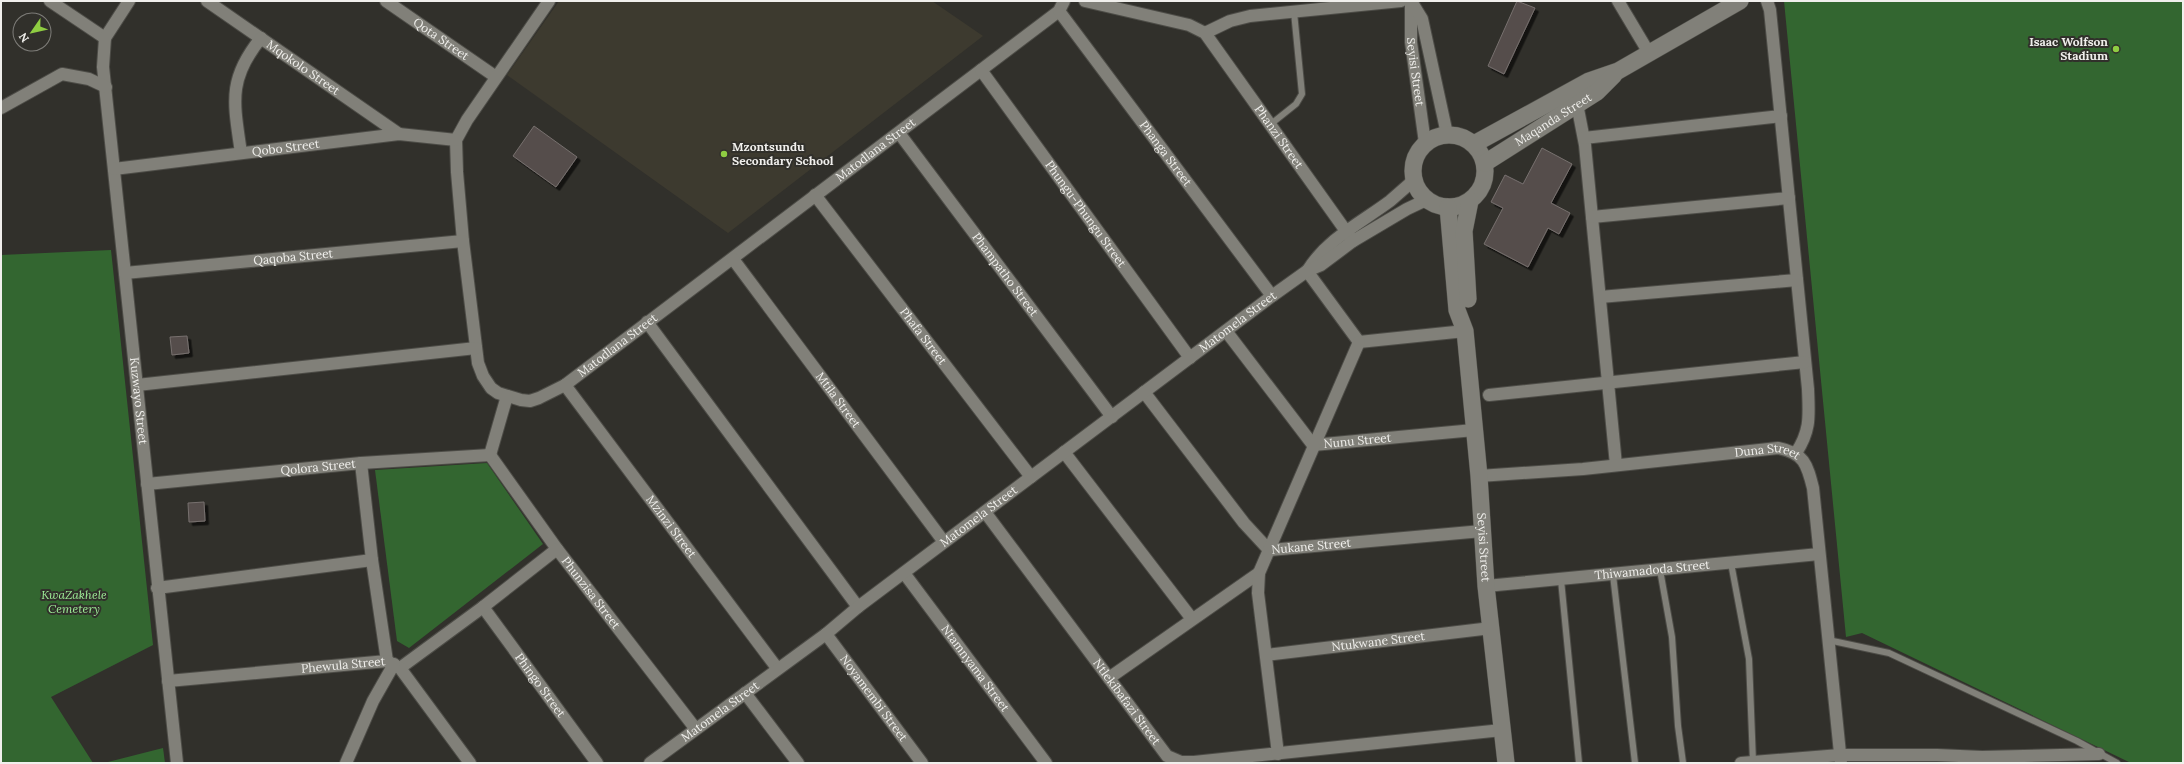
<svg xmlns="http://www.w3.org/2000/svg" width="2184" height="764" font-family="Lora,serif">
	<defs>
		<filter id="shadow"><feDropShadow dx="3.5" dy="3.5" stdDeviation="0" flood-color="#0009"/></filter>
	</defs>
	<rect width="100%" height="100%" fill="#31302b"/>
	<path fill="#3d3a2f" d="M559 1H932L983 36 728 233 507 75Z"/>
	<g fill="#336630">
		<path d="M1784 1H2183V763H2131L1862 633 1846 637Z"/>
		<path d="M111 250 153 645 51 697 93 763H1V255Z"/>
		<path d="M487 463 543 544 409 648 397 641 375 470Z"/>
		<path d="M163 748 165 763H104Z"/>
	</g>
	<g fill="#554e4c" stroke="#77706e" filter="url(#shadow)">
		<path d="M1517 1 1535 8 1504 74 1488 66Z"/>
		<path d="M534 126 577 157 556 187 513 156Z"/>
		<path d="M1542 148 1572 164 1551 203 1570 213 1559 234 1548 228 1528 267 1484 244 1503 208 1491 202 1505 175 1523 184Z"/>
		<path d="M187 336 189 353 172 355 170 337Z"/>
		<path d="M204 502 205 521 189 522 188 503Z"/>
	</g>
	<g fill="none" stroke-linecap="round" stroke-linejoin="round">
		<g stroke="#4d4c47" stroke-width="8">
			<g id="lane">
				<path d="M1271 124 1296 104 1302 94 1294 12"/>
				<path d="M1731 563 1749 659 1753 762"/>
				<path d="M1660 570 1672 637 1678 726 1683 763"/>
				<path d="M1613 575 1635 763"/>
				<path d="M1561 580 1579 763"/>
				<path d="M1828 640 1889 653 2077 741 2117 763"/>
			</g>
		</g>
		<g stroke="#4d4c47" stroke-width="14">
			<g id="street">
				<path d="M50 1 105 38"/>
				<path id="s1" d="M129 1 105 38 103 67 177 763"/>
				<path id="s2" d="M207 1 399 134"/>
				<path id="s3" d="M386 1 496 77"/>
				<path id="s4" d="M549 1 467 120 456 140 457 172 463 241 478 363 483 376 491 388 498 393 521 400 530 401 539 398 565 385 1059 11 1064 1"/>
				<path id="s5" d="M1085 1 1189 25 1205 33 1353 241"/>
				<path id="s6" d="M1411 1V42L1425 143"/>
				<path d="M1411 1 1422 19 1447 134"/>
				<path d="M1618 1 1649 53"/>
				<path d="M1767 1 1770 10 1808 389C1809 416 1811 430 1796 453"/>
				<path id="s7" d="M1059 11 1272 296"/>
				<path d="M1205 33 1230 21 1250 16 1401 1"/>
				<path id="s8" d="M981 70 1190 358"/>
				<path d="M1577 104 1585 145 1616 465"/>
				<path d="M1 108 62 74 89 79 106 87"/>
				<path id="s9" d="M899 133 1112 417"/>
				<path d="M1584 138 1781 116"/>
				<path d="M241 153C234 103 227 80 261 38"/>
				<path id="s10" d="M114 169 399 134 456 140"/>
				<path id="s11" d="M815 195 1031 477"/>
				<path d="M1592 217 1789 198"/>
				<path id="s12" d="M733 259 944 542"/>
				<path d="M1308 270C1327 239 1362 222 1390 201 1398 194 1406 187 1414 180"/>
				<path d="M1307 271 1359 342"/>
				<path id="s13" d="M125 273 463 241"/>
				<path d="M1600 297 1797 280"/>
				<path d="M647 322 858 607"/>
				<path id="s14" d="M1226 331 1313 445 1474 430"/>
				<path d="M1359 342 1465 331"/>
				<path d="M137 385 476 348"/>
				<path id="s15" d="M565 385 777 668"/>
				<path id="s16" d="M1144 392 1244 523 1269 550 1482 531"/>
				<path d="M1489 395 1805 362"/>
				<path d="M1064 452 1192 619"/>
				<path id="s17" d="M490 455 557 549 695 728"/>
				<path d="M490 455 507 396"/>
				<path d="M361 463 372 560 387 661"/>
				<path id="s18" d="M1479 476 1583 469 1778 448C1804 453 1807 464 1813 488L1841 763"/>
				<path id="s19" d="M147 484 361 463 490 455"/>
				<path id="s20" d="M985 512 1167 756 1181 762H1194L1502 730"/>
				<path id="s21" d="M904 573 1046 763"/>
				<path id="s22" d="M1486 586 1819 554"/>
				<path d="M157 588 372 560"/>
				<path id="s23" d="M483 607 597 763"/>
				<path id="s24" d="M826 634 922 763"/>
				<path id="s25" d="M1266 655 1491 628"/>
				<path d="M400 668 483 607 557 549"/>
				<path d="M1109 678 1259 573"/>
				<path id="s26" d="M168 681 387 661 400 668 470 763"/>
				<path d="M745 693 798 763"/>
				<path d="M1278 754 1258 593 1259 573 1359 342"/>
				<path d="M346 763 373 701 394 664"/>
				<path id="s27" d="M650 763 826 634 858 607 1272 296 1307 271 1321 265 1353 241 1407 209 1426 200"/>
				<path d="M1741 763 1840 755H1937L1982 757 2099 754"/>
			</g>
		</g>
		<g stroke="#4d4c47" stroke-width="18">
			<g id="secondary">
				<circle cx="1449" cy="171" r="36"/>
				<path d="M1474 144 1589 81 1618 71 1740 1"/>
				<path id="s28" d="M1485 163 1597 92 1614 75"/>
				<path id="s29" d="M1448 207 1457 310 1465 331 1479 476 1486 586 1506 763"/>
				<path d="M1468 299 1464 231 1470 201"/>
			</g>
		</g>
		<use href="#lane" stroke="#818079" stroke-width="6"/>
		<use href="#street" stroke="#818079" stroke-width="12"/>
		<use href="#secondary" stroke="#818079" stroke-width="17"/>
	</g>
	<g fill="#8fcd42" stroke="#31302b" stroke-width="1.5">
		<circle cx="2116" cy="49" r="4"/>
		<circle cx="724" cy="154" r="4"/>
	</g>
	<g text-anchor="middle" stroke-width="4" stroke-linejoin="round" paint-order="stroke">
		<g font-size="12" fill="#f0efec" stroke="#31302b">
			<text dy="4" stroke="none"><textPath href="#s3" startOffset="67">Qota Street</textPath></text>
			<text dy="4" stroke="none"><textPath href="#s2" startOffset="117">Mqokolo Street</textPath></text>
			<text dy="4" stroke="none"><textPath href="#s6" startOffset="71">Seyisi Street</textPath></text>
			<text dy="4" stroke="none"><textPath href="#s28" startOffset="81">Maqanda Street</textPath></text>
			<text dy="4" stroke="none"><textPath href="#s5" startOffset="252">Phanzi Street</textPath></text>
			<text dy="4" stroke="none"><textPath href="#s10" startOffset="173">Qobo Street</textPath></text>
			<text dy="4" stroke="none"><textPath href="#s4" startOffset="890">Matodlana Street</textPath></text>
			<text dy="4" stroke="none"><textPath href="#s7" startOffset="178">Phanga Street</textPath></text>
			<text dy="4" stroke="none"><textPath href="#s8" startOffset="178">Phungu-Phungu Street</textPath></text>
			<text dy="4" stroke="none"><textPath href="#s13" startOffset="169">Qaqoba Street</textPath></text>
			<text dy="4" stroke="none"><textPath href="#s9" startOffset="177">Phampatho Street</textPath></text>
			<text dy="4" stroke="none"><textPath href="#s27" startOffset="735">Matomela Street</textPath></text>
			<text dy="4" stroke="none"><textPath href="#s11" startOffset="178">Phafa Street</textPath></text>
			<text dy="4" stroke="none"><textPath href="#s4" startOffset="566">Matodlana Street</textPath></text>
			<text dy="4" stroke="none"><textPath href="#s12" startOffset="176">Mtila Street</textPath></text>
			<text dy="4" stroke="none"><textPath href="#s1" startOffset="409">Kuzwayo Street</textPath></text>
			<text dy="4" stroke="none"><textPath href="#s14" startOffset="188">Nunu Street</textPath></text>
			<text dy="4" stroke="none"><textPath href="#s18" startOffset="290">Duna Street</textPath></text>
			<text dy="4" stroke="none"><textPath href="#s19" startOffset="172">Qolora Street</textPath></text>
			<text dy="4" stroke="none"><textPath href="#s27" startOffset="411">Matomela Street</textPath></text>
			<text dy="4" stroke="none"><textPath href="#s15" startOffset="177">Mzinzi Street</textPath></text>
			<text dy="4" stroke="none"><textPath href="#s16" startOffset="244">Nukane Street</textPath></text>
			<text dy="4" stroke="none"><textPath href="#s29" startOffset="343">Seyisi Street</textPath></text>
			<text dy="4" stroke="none"><textPath href="#s22" startOffset="167">Thiwamadoda Street</textPath></text>
			<text dy="4" stroke="none"><textPath href="#s17" startOffset="171">Phunzisa Street</textPath></text>
			<text dy="4" stroke="none"><textPath href="#s25" startOffset="113">Ntukwane Street</textPath></text>
			<text dy="4" stroke="none"><textPath href="#s26" startOffset="176">Phewula Street</textPath></text>
			<text dy="4" stroke="none"><textPath href="#s21" startOffset="119">Ntamnyama Street</textPath></text>
			<text dy="4" stroke="none"><textPath href="#s23" startOffset="97">Phingo Street</textPath></text>
			<text dy="4" stroke="none"><textPath href="#s24" startOffset="80">Noyamembi Street</textPath></text>
			<text dy="4" stroke="none"><textPath href="#s20" startOffset="237">Ntlekibafazi Street</textPath></text>
			<text dy="4" stroke="none"><textPath href="#s27" startOffset="87">Matomela Street</textPath></text>
		</g>
		<g font-size="12" font-weight="bold" fill="#f0efec" stroke="#31302b" text-anchor="end">
			<text x="2108" y="46">Isaac Wolfson<tspan x="2108" dy="14">Stadium</tspan></text>
			<text x="732" y="151" text-anchor="start">Mzontsundu<tspan x="732" dy="14">Secondary School</tspan></text>
		</g>
		<g font-size="12" font-style="italic" fill="#9fee98" stroke="#31302b">
			<text x="74" y="599">KwaZakhele<tspan x="74" dy="14">Cemetery</tspan></text>
		</g>
	</g>
	<rect width="2184" height="764" fill="none" stroke="#f0efec" stroke-width="4"/>
	<g transform="translate(32 32) rotate(236)"><circle r="19" fill="#31302b" stroke="#7d7c78"/>
	<path d="M0-3L7 15L0 10L-7 15Z" fill="#8fcd42"/>
	<text y="-6" font-size="11" font-weight="bold" text-anchor="middle" fill="#f0efec">N</text>
	</g>
</svg>
